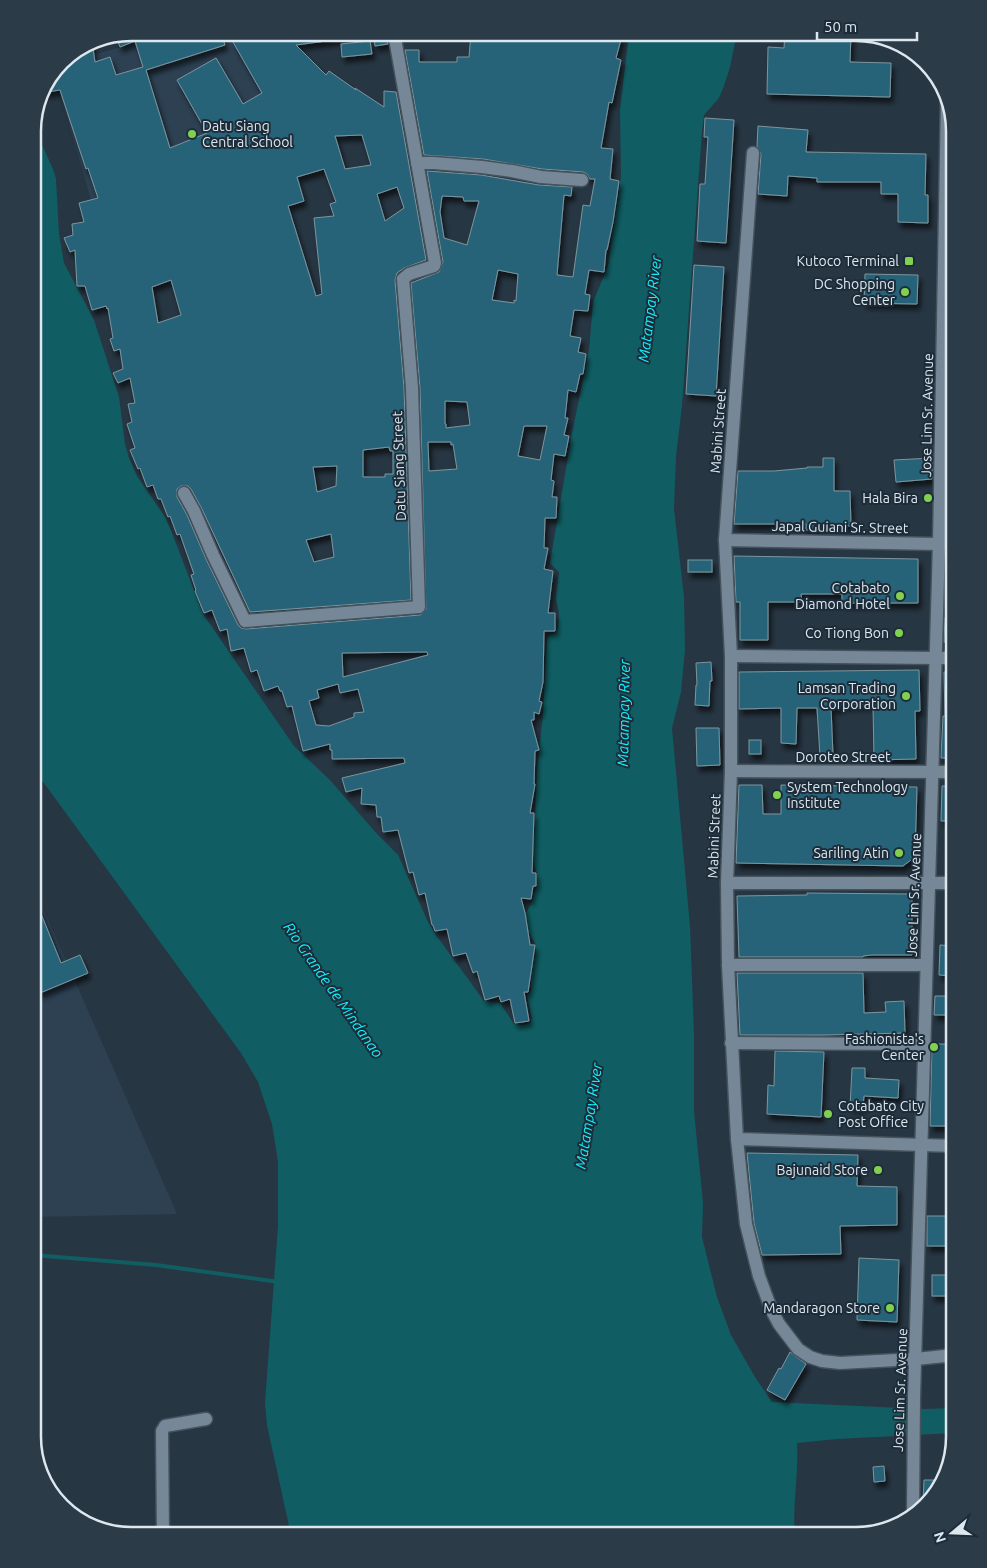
<svg xmlns="http://www.w3.org/2000/svg" width="987" height="1568" font-family="Ubuntu,sans-serif">
	<defs>
		<filter id="shadow"><feDropShadow dx="3" dy="5.5" stdDeviation="2.5" flood-color="#0009"/></filter>
	</defs>
	<rect width="100%" height="100%" fill="#273643"/>
	<g fill="#2d4153">
		<path d="M168 33H249L294 106 151 180 91 199 54 74 59 65Z"/>
		<path d="M33 885 177 1214 33 1217Z"/>
	</g>
	<path fill="#105e63" d="M629 33H737L730 67 724 86 719 98 704 115 702 131 682 406 676 456 674 509 684 597 685 650 681 692 672 728 690 926 694 1035V1111L703 1203 702 1237 717 1297 731 1335 755 1377 772 1402 924 1409 954 1408V1433L837 1439 797 1443C799 1474 792 1504 795 1535H291L267 1425 265 1403 278 1226V1162L272 1124 258 1082 241 1053 33 768V125L53 169 56 179 59 234 64 263 94 320 119 397 125 444 129 458 137 476 165 517 172 533 203 614 294 746 329 779 378 835 398 855 428 922 436 935 484 1001 500 1003 514 1024 522 1025 530 1023 532 1018 527 996 531 990V968L536 953 535 943 525 926 524 916 531 904 537 884V873L533 863 537 771 543 714 547 640 548 636 555 633 558 629 559 613 556 599 559 572 550 563 572 433 589 351 593 302 608 266 621 177 620 110Z"/>
	<g fill="none" stroke-linecap="round" stroke-linejoin="round">
		<path stroke="#105e63" stroke-width="4" d="M33 1255 156 1265 279 1282"/>
	</g>
	<g fill="#266478" stroke="#7c959e" fill-rule="evenodd" filter="url(#shadow)">
		<path d="M132 32 155 33 156 35 149 37 150 41 177 33H221L225 45 146 70 170 148 207 133 177 80 216 58 243 104 262 93 233 42 249 33H341V39L296 45 326 75 329 71 356 90 355 88 384 107V91L396 92 426 260 404 268 397 273 395 280 404 388 411 600 250 612 201 507 191 489 188 486H181L177 489V497L187 515 206 559 238 625 241 628 246 629 420 615 426 610 420 388 411 283 439 272 443 262 427 171 481 175 539 185 572 187 571 196 564 195 557 275 573 277 583 205 590 206 595 179H590L587 174 583 172 542 169 483 159 424 155 405 50H419V62H457V57H469L471 33 491 34 514 39 515 33H531L554 39 556 33 577 35 583 33H609L622 36 616 58 621 60 612 103 609 102 601 148 613 149 610 179 619 181 613 222 607 250H606L604 272 589 270 585 294 590 295 588 311 574 310 570 336 581 338 578 352 586 354 583 374H580L576 392 568 390 565 418H568L564 435 569 436 565 456 554 454 551 480 554 481 552 497H557L556 518H545L544 548H548L544 569 553 571 548 613H555V631H544L543 682 539 701 542 702 539 714 534 712V720H531L539 750 535 751 534 784H535L530 813H534L532 873H536V886H533L531 899 521 898 525 913 530 945H535L528 992H524L529 1021 515 1023 510 999 501 1002 499 996 485 1000 477 971 473 973 466 953 453 956 447 929 435 931 433 925H432L425 893 419 895 413 872 409 873 398 830 383 832 381 817H377L376 805 361 804 362 788 346 792 342 778 405 763 404 758 332 759V750H330V744L303 751 292 706 287 707 282 691H280L278 686 264 691 257 670 251 672 244 648 231 651 227 629 220 631 212 610 204 613 195 591 196 590 191 575 194 574 180 534 177 535 170 516 168 517 161 499H158L153 485 147 487 140 468 138 469 130 450 135 448 127 424 132 422 128 404 135 403 130 378 118 383 113 373 123 369 120 349 114 351 110 339 113 338 108 308 107 309 106 306 92 310 85 286H77L75 250 70 252 64 238 73 235 72 224 84 222 79 203 98 198 88 168 86 169 60 90 40 93 62 61 92 41 95 62 110 57 116 75 143 67 135 41 120 47 116 36ZM362 135 371 165 345 169 335 136ZM324 169 336 202 330 204 334 216 314 218 322 294 316 296 288 206 304 201 297 177ZM397 187 404 208 385 221 377 194ZM442 196 463 197 464 201H479L467 245 444 238 440 212ZM498 270 518 274 516 301 514 300V303L492 300ZM171 280 181 315 158 323 152 287ZM445 401 467 402 470 425 446 428V424H445ZM524 426H547L540 460 518 456ZM428 442H451V445L453 444 457 469 429 471ZM389 447 390 451H393V474H385V477H363V450ZM337 466 336 486 317 492 313 467ZM331 534 334 557 314 562 306 540ZM427 652 428 655 343 677 342 653ZM338 684 340 693 358 689 364 712 354 713V717L329 726 316 725 309 701 319 698 317 690Z"/>
		<path d="M373 33H386L388 44 375 46Z"/>
		<path d="M785 33H851L850 62 891 63 890 97 767 94 768 47 784 48Z"/>
		<path d="M370 41 372 54 342 57 341 44Z"/>
		<path d="M705 118 734 120 726 243 697 241 700 184H705L708 137H704Z"/>
		<path d="M758 126 808 130 806 152 926 154 925 195H928V223L898 222V194H881V182H817V178L788 176 787 196 758 194 761 154 757 146Z"/>
		<path d="M694 265 724 267 716 396 686 394Z"/>
		<path d="M865 274 918 275 917 304 864 303Z"/>
		<path d="M949 455H954V518H948Z"/>
		<path d="M823 458H834V491H850L851 526 818 525V530H806V524H734L738 471H774L807 468V467H823Z"/>
		<path d="M932 458V479L896 482 894 460Z"/>
		<path d="M734 556 918 559V603H842V594H801L802 602H768V640H740V602H736Z"/>
		<rect x="688" y="560" width="24" height="12"/>
		<path d="M945 617H954V642H944Z"/>
		<path d="M711 662 712 681H710L709 706 695 705 696 685H697L696 663Z"/>
		<path d="M919 670 920 711H915L916 759 874 760 873 704 840 705V708H831L833 755 820 756 817 708H797L796 744 781 743V708L739 709V672Z"/>
		<path d="M944 672H954V758H941L943 716H945Z"/>
		<path d="M696 728H719L720 765 697 766Z"/>
		<rect x="749" y="740" width="12" height="14"/>
		<path d="M739 785H762L763 814H781V785L917 787 915 857 903 866 736 863Z"/>
		<path d="M942 786H954V821H941Z"/>
		<path d="M807 893 912 894V955H872L863 956V957H739L737 896 807 895Z"/>
		<path d="M33 894 61 963 80 955 88 973 40 993 33 976Z"/>
		<path d="M940 945 954 946V976L939 975Z"/>
		<path d="M737 973H863L864 1013 886 1012 885 1002 904 1001 905 1033 825 1035H740Z"/>
		<path d="M935 996H954V1015H934Z"/>
		<path d="M932 1044H954V1126H930Z"/>
		<path d="M775 1051 824 1052 821 1117 767 1114 768 1085 774 1086Z"/>
		<path d="M852 1068H865V1078L899 1080 898 1098 864 1096 863 1107H850Z"/>
		<path d="M747 1153 858 1155 857 1186 897 1187V1225L840 1226 841 1254 762 1255 754 1223Z"/>
		<rect x="927" y="1216" width="27" height="30"/>
		<path d="M859 1258 899 1260 897 1322 857 1320Z"/>
		<rect x="932" y="1275" width="22" height="21"/>
		<path d="M790 1352 806 1364 785 1400 767 1390 779 1368 781 1369Z"/>
		<path d="M884 1466 885 1481 874 1482 873 1467Z"/>
		<path d="M924 1480H940V1487L923 1503Z"/>
	</g>
	<g fill="none" stroke-linecap="round" stroke-linejoin="round">
		<g stroke="#45525c" stroke-width="15">
			<g id="street">
				<path d="M753 153 725 540 731 656V771L727 883 728 965 737 1139 746 1224 759 1276 772 1311 779 1324 798 1349 810 1357 822 1361 840 1363 916 1359"/>
				<path d="M417 163H434L482 167 512 171 541 177 582 180"/>
				<path d="M942 411 954 410"/>
				<path d="M184 493 194 511 213 555 245 621 419 607 412 388 403 279 409 274 434 266 435 263 394 33"/>
				<path d="M725 540 939 544"/>
				<path d="M731 656 936 658"/>
				<path d="M731 771 954 772"/>
				<path d="M727 883H954"/>
				<path d="M728 965H926"/>
				<path d="M731 1043 924 1044"/>
				<path d="M737 1139 954 1146"/>
				<path d="M163 1535 162 1431 165 1426 206 1419"/>
			</g>
		</g>
		<g stroke="#45525c" stroke-width="15">
			<g id="secondary">
				<path d="M939 544H954"/>
				<path d="M936 658H954"/>
				<path d="M916 1359 954 1355"/>
				<path d="M913 1513 914 1397 939 544 947 98"/>
			</g>
		</g>
		<use href="#street" stroke="#768897" stroke-width="12"/>
		<use href="#secondary" stroke="#768897" stroke-width="12"/>
	</g>
	<g fill="#81d050" stroke="#1d2c39" stroke-width="2">
		<circle cx="192" cy="134" r="5"/>
		<rect x="904" y="256" width="10" height="10" rx="2.5"/>
		<circle cx="905" cy="292" r="5"/>
		<circle cx="928" cy="498" r="5"/>
		<circle cx="900" cy="596" r="5"/>
		<circle cx="899" cy="633" r="5"/>
		<circle cx="906" cy="696" r="5"/>
		<circle cx="777" cy="795" r="5"/>
		<circle cx="899" cy="853" r="5"/>
		<circle cx="934" cy="1047" r="5"/>
		<circle cx="828" cy="1114" r="5"/>
		<circle cx="878" cy="1170" r="5"/>
		<circle cx="890" cy="1308" r="5"/>
	</g>
	<g text-anchor="middle" stroke-width="4" stroke-linejoin="round" paint-order="stroke">
		<g font-size="14" fill="#dde7ef" stroke="#1d2c39" text-anchor="end">
			<text x="202" y="131" text-anchor="start">Datu Siang<tspan x="202" dy="16">Central School</tspan></text>
			<text x="899" y="266">Kutoco Terminal</text>
			<text x="895" y="289">DC Shopping<tspan x="895" dy="16">Center</tspan></text>
			<text x="918" y="503">Hala Bira</text>
			<text x="890" y="593">Cotabato<tspan x="890" dy="16">Diamond Hotel</tspan></text>
			<text x="889" y="638">Co Tiong Bon</text>
			<text x="896" y="693">Lamsan Trading<tspan x="896" dy="16">Corporation</tspan></text>
			<text x="787" y="792" text-anchor="start">System Technology<tspan x="787" dy="16">Institute</tspan></text>
			<text x="889" y="858">Sariling Atin</text>
			<text x="924" y="1044">Fashionista's<tspan x="924" dy="16">Center</tspan></text>
			<text x="838" y="1111" text-anchor="start">Cotabato City<tspan x="838" dy="16">Post Office</tspan></text>
			<text x="868" y="1175">Bajunaid Store</text>
			<text x="880" y="1313">Mandaragon Store</text>
		</g>
		<g font-size="14" fill="#dde7ef" stroke="#1d2c39">
			<text transform="translate(927 415) rotate(-89)" y="5">Jose Lim Sr. Avenue</text>
			<text transform="translate(718 431) rotate(-86)" y="5">Mabini Street</text>
			<text transform="translate(399 466) rotate(-92)" y="5">Datu Siang Street</text>
			<text transform="translate(840 527) rotate(1)" y="5">Japal Guiani Sr. Street</text>
			<text x="843" y="762">Doroteo Street</text>
			<text transform="translate(714 836) rotate(-88)" y="5">Mabini Street</text>
			<text transform="translate(914 895) rotate(-88)" y="5">Jose Lim Sr. Avenue</text>
			<text transform="translate(900 1390) rotate(-88)" y="5">Jose Lim Sr. Avenue</text>
		</g>
		<g font-size="15" font-style="italic" fill="#0ef0fc" stroke="#1d2c39">
			<text transform="translate(650 309) rotate(-83)" y="5">Matampay River</text>
			<text transform="translate(624 713) rotate(-89)" y="5">Matampay River</text>
			<text transform="translate(333 990) rotate(55)" y="5">Rio Grande de Mindanao</text>
			<text transform="translate(589 1116) rotate(-81)" y="5">Matampay River</text>
		</g>
	</g>
	<path d="M0 0H987V1568H0ZM131 41H856A90 90 0 0 1 946 131V1437A90 90 0 0 1 856 1527H131A90 90 0 0 1 41 1437V131A90 90 0 0 1 131 41Z" fill="#2c3b48" fill-rule="evenodd"/>
	<path fill="none" stroke="#dde7ef" stroke-width="2.5" d="M131 41H856A90 90 0 0 1 946 131V1437A90 90 0 0 1 856 1527H131A90 90 0 0 1 41 1437V131A90 90 0 0 1 131 41Z"/>
	<g transform="translate(952 1533) rotate(251)" stroke="#1d2c39" stroke-width="4" paint-order="stroke">
	<path d="M0-4L9 19L0 12L-9 19Z" fill="#dde7ef"/>
	<text y="-8" font-size="14" font-weight="bold" text-anchor="middle" fill="#dde7ef">N</text>
	</g>
	<path d="M817 32v8h100v-8" fill="none" stroke="#dde7ef" stroke-width="2.5"/>
	<text x="824" y="32" font-size="15" fill="#dde7ef" stroke="#1d2c39" stroke-width="4" paint-order="stroke">50 m</text>
</svg>
